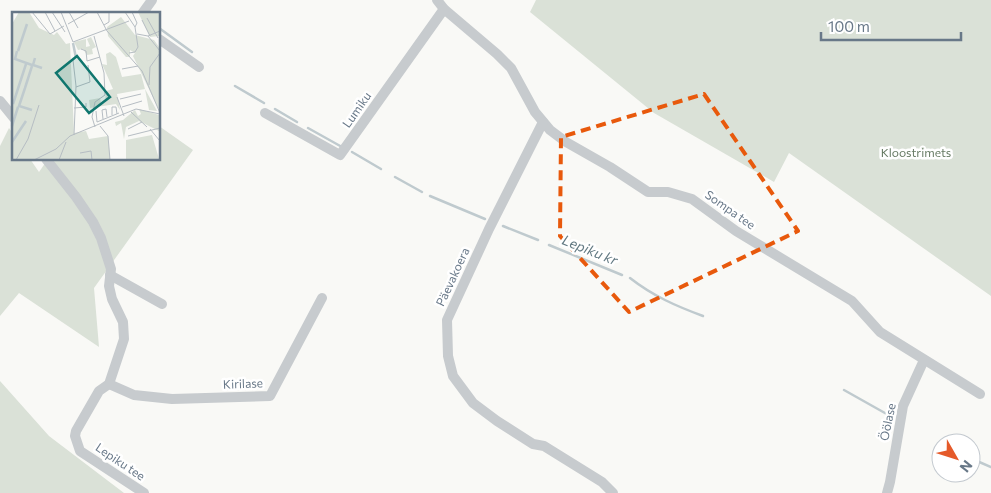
<svg xmlns="http://www.w3.org/2000/svg" width="991" height="493" font-family="Commissioner,sans-serif">
	<rect width="100%" height="100%" fill="#f9f9f6"/>
	<g fill="#dae1d7">
		<path d="M536 0H991V296L789 153 774 182 654 113 530 12Z"/>
		<path d="M159 126 193 150 94 288 99 347 19 293 0 316V146L9 128 14 135V159H30L39 172 48 159H159Z"/>
		<path d="M0 381 49 436 124 493H0Z"/>
	</g>
	<g fill="none" stroke-linecap="round" stroke-linejoin="round">
		<g stroke="#bfcace" stroke-width="2.5">
			<path d="M159 28 192 52"/>
			<path d="M235 86 264 103"/>
			<path d="M275 109 297 122"/>
			<path d="M308 128 342 147"/>
			<path d="M352 152 381 169"/>
			<path d="M395 177 422 192"/>
			<path d="M430 196 485 219"/>
			<path d="M503 226 538 240"/>
			<path d="M549 245 622 275"/>
			<path d="M630 278C653 296 676 306 703 316"/>
			<path d="M844 390 892 417"/>
			<path d="M977 461 991 467"/>
		</g>
		<g stroke="#c7cbce" stroke-width="10">
			<path d="M437 0 444 9 497 54 511 68 535 112 550 130 566 142 610 167 648 192H668L692 199 736 231 852 301 880 332 980 394"/>
			<path d="M142 14 152 0"/>
			<path d="M159 39 199 67"/>
			<path d="M0 101 14 118"/>
			<path d="M265 113 340 155 444 9"/>
			<path d="M543 122 489 229 447 320 448 356 453 376 473 403 497 421 533 444 544 446 602 482 613 493"/>
			<path d="M46 159 76 197 93 222 101 238 111 269 109 286 112 299 123 322 124 339 109 384 99 391 80 424 76 431 75 436 80 451 144 493"/>
			<path d="M110 275 162 304"/>
			<path d="M109 384 134 395 172 399 270 396 322 298"/>
			<path d="M887 493 890 482 903 406 924 360"/>
		</g>
	</g>
	<path fill="none" stroke="#e8590c" stroke-width="4" stroke-dasharray="10 6" stroke-linejoin="round" d="M704 94 798 231 629 312 560 236 561 137Z"/>
	<g text-anchor="middle" stroke-width="5" stroke-linejoin="round" paint-order="stroke">
		<g font-size="12" fill="#687888" stroke="#fff">
			<text transform="translate(357 110) rotate(-55)" y="4">Lumiku</text>
			<text transform="translate(730 210) rotate(35)" y="4">Sompa tee</text>
			<text transform="translate(453 277) rotate(-65)" y="4">Päevakoera</text>
			<text transform="translate(243 384) rotate(-2)" y="4">Kirilase</text>
			<text transform="translate(888 422) rotate(-78)" y="4">Öölase</text>
			<text transform="translate(120 462) rotate(34)" y="4">Lepiku tee</text>
		</g>
		<g font-size="12" fill="#667a63" stroke="#fff">
			<text x="916" y="157">Kloostrimets</text>
		</g>
		<g font-size="14" font-style="italic" fill="#637a83" stroke="#fff">
			<text transform="translate(590 250) rotate(22)" y="5">Lepiku kr</text>
		</g>
	</g>
	<g transform="translate(12 12)">
		<rect width="148" height="148" fill="#f9f9f6"/>
		<path d="M7 0H17L27 16 42 23 45 20 54 32 58 31 62 121 74 119 77 127 96 124 98 147H0V12ZM126 0H147V24L138 25ZM109 5 123 23 142 28 147 35V98L121 44 123 41 118 38V45H114L96 24 95 15ZM79 25 84 35 80 37 81 42 75 43 71 37 66 38 62 30 74 27V35L78 34 75 27ZM98 40 104 45 110 65 129 62 133 77 145 99 137 98 133 77 105 82 108 98 104 92 78 96 77 88 88 86 89 91H93L94 79 101 77 90 52 95 53 94 42ZM127 97 147 103V119L127 109 114 115 112 127 109 111 104 114 103 110 111 108 123 98 126 104 129 102ZM140 123 147 147H114V128Z" fill="#dae1d7"/>
		<path fill="none" stroke="#bfcace" stroke-width="2.5" d="M61 31 64 46M5 39 3 47 20 53M6 39 15 12M23 46 21 53 30 56M13 76 7 94 20 98M13 76 20 54M1 92 14 52M0 114 6 95M0 130 14 109"/>
		<path fill="none" stroke="#b6bdc3" stroke-width="1" d="M20 0 38 22 52 14M33 0 43 19M40 0 53 20M49 0 61 30 117 9M57 0 66 16M85 0 95 19 130 59 148 101M113 0 123 15M135 6 146 26M130 8 138 24M56 12 77 0M92 13 97 10V0M125 22 136 24 148 19M82 24 92 61 93 83 83 90 80 105 83 115M136 24 148 39M69 37 74 39 75 49 88 45M117 41 123 40 126 35 123 15 125 11 120 0M61 48 64 74 62 123M110 57 126 54M137 73 138 55 148 41M64 75 78 70 76 53M105 85 112 104M108 87 129 82M110 95 130 89M62 96 74 95V91M84 99 85 110 107 101M119 100 135 115M100 103V95H104L105 102M91 107 90 98 94 97 95 105M88 114 96 124 98 148M116 117 130 110M138 117 148 129M116 124 148 116M68 141 79 139 80 148M4 148 16 127 27 93M22 148 44 137 58 124 124 97 148 102M47 148 54 130"/>
		<path fill="#0f766e" fill-opacity="0.15" stroke="#0f766e" stroke-width="2.5" d="M65 44 98 85 77 101 44 61Z"/>
		<rect width="148" height="148" fill="none" stroke="#687888" stroke-width="2.5"/>
	</g>
	<g transform="translate(956 458) rotate(129)"><circle r="24" fill="#ffffff" stroke="#c3c9cf"/>
	<path d="M0-4L9 19L0 12L-9 19Z" fill="#e55a2a"/>
	<text y="-8" font-size="14" font-weight="bold" text-anchor="middle" fill="#687888">N</text>
	</g>
	<path d="M821 32v8h140v-8" fill="none" stroke="#687888" stroke-width="2.5"/>
	<text x="828" y="32" font-size="15" fill="#687888" stroke="#ffffff" stroke-width="4" paint-order="stroke">100 m</text>
</svg>
